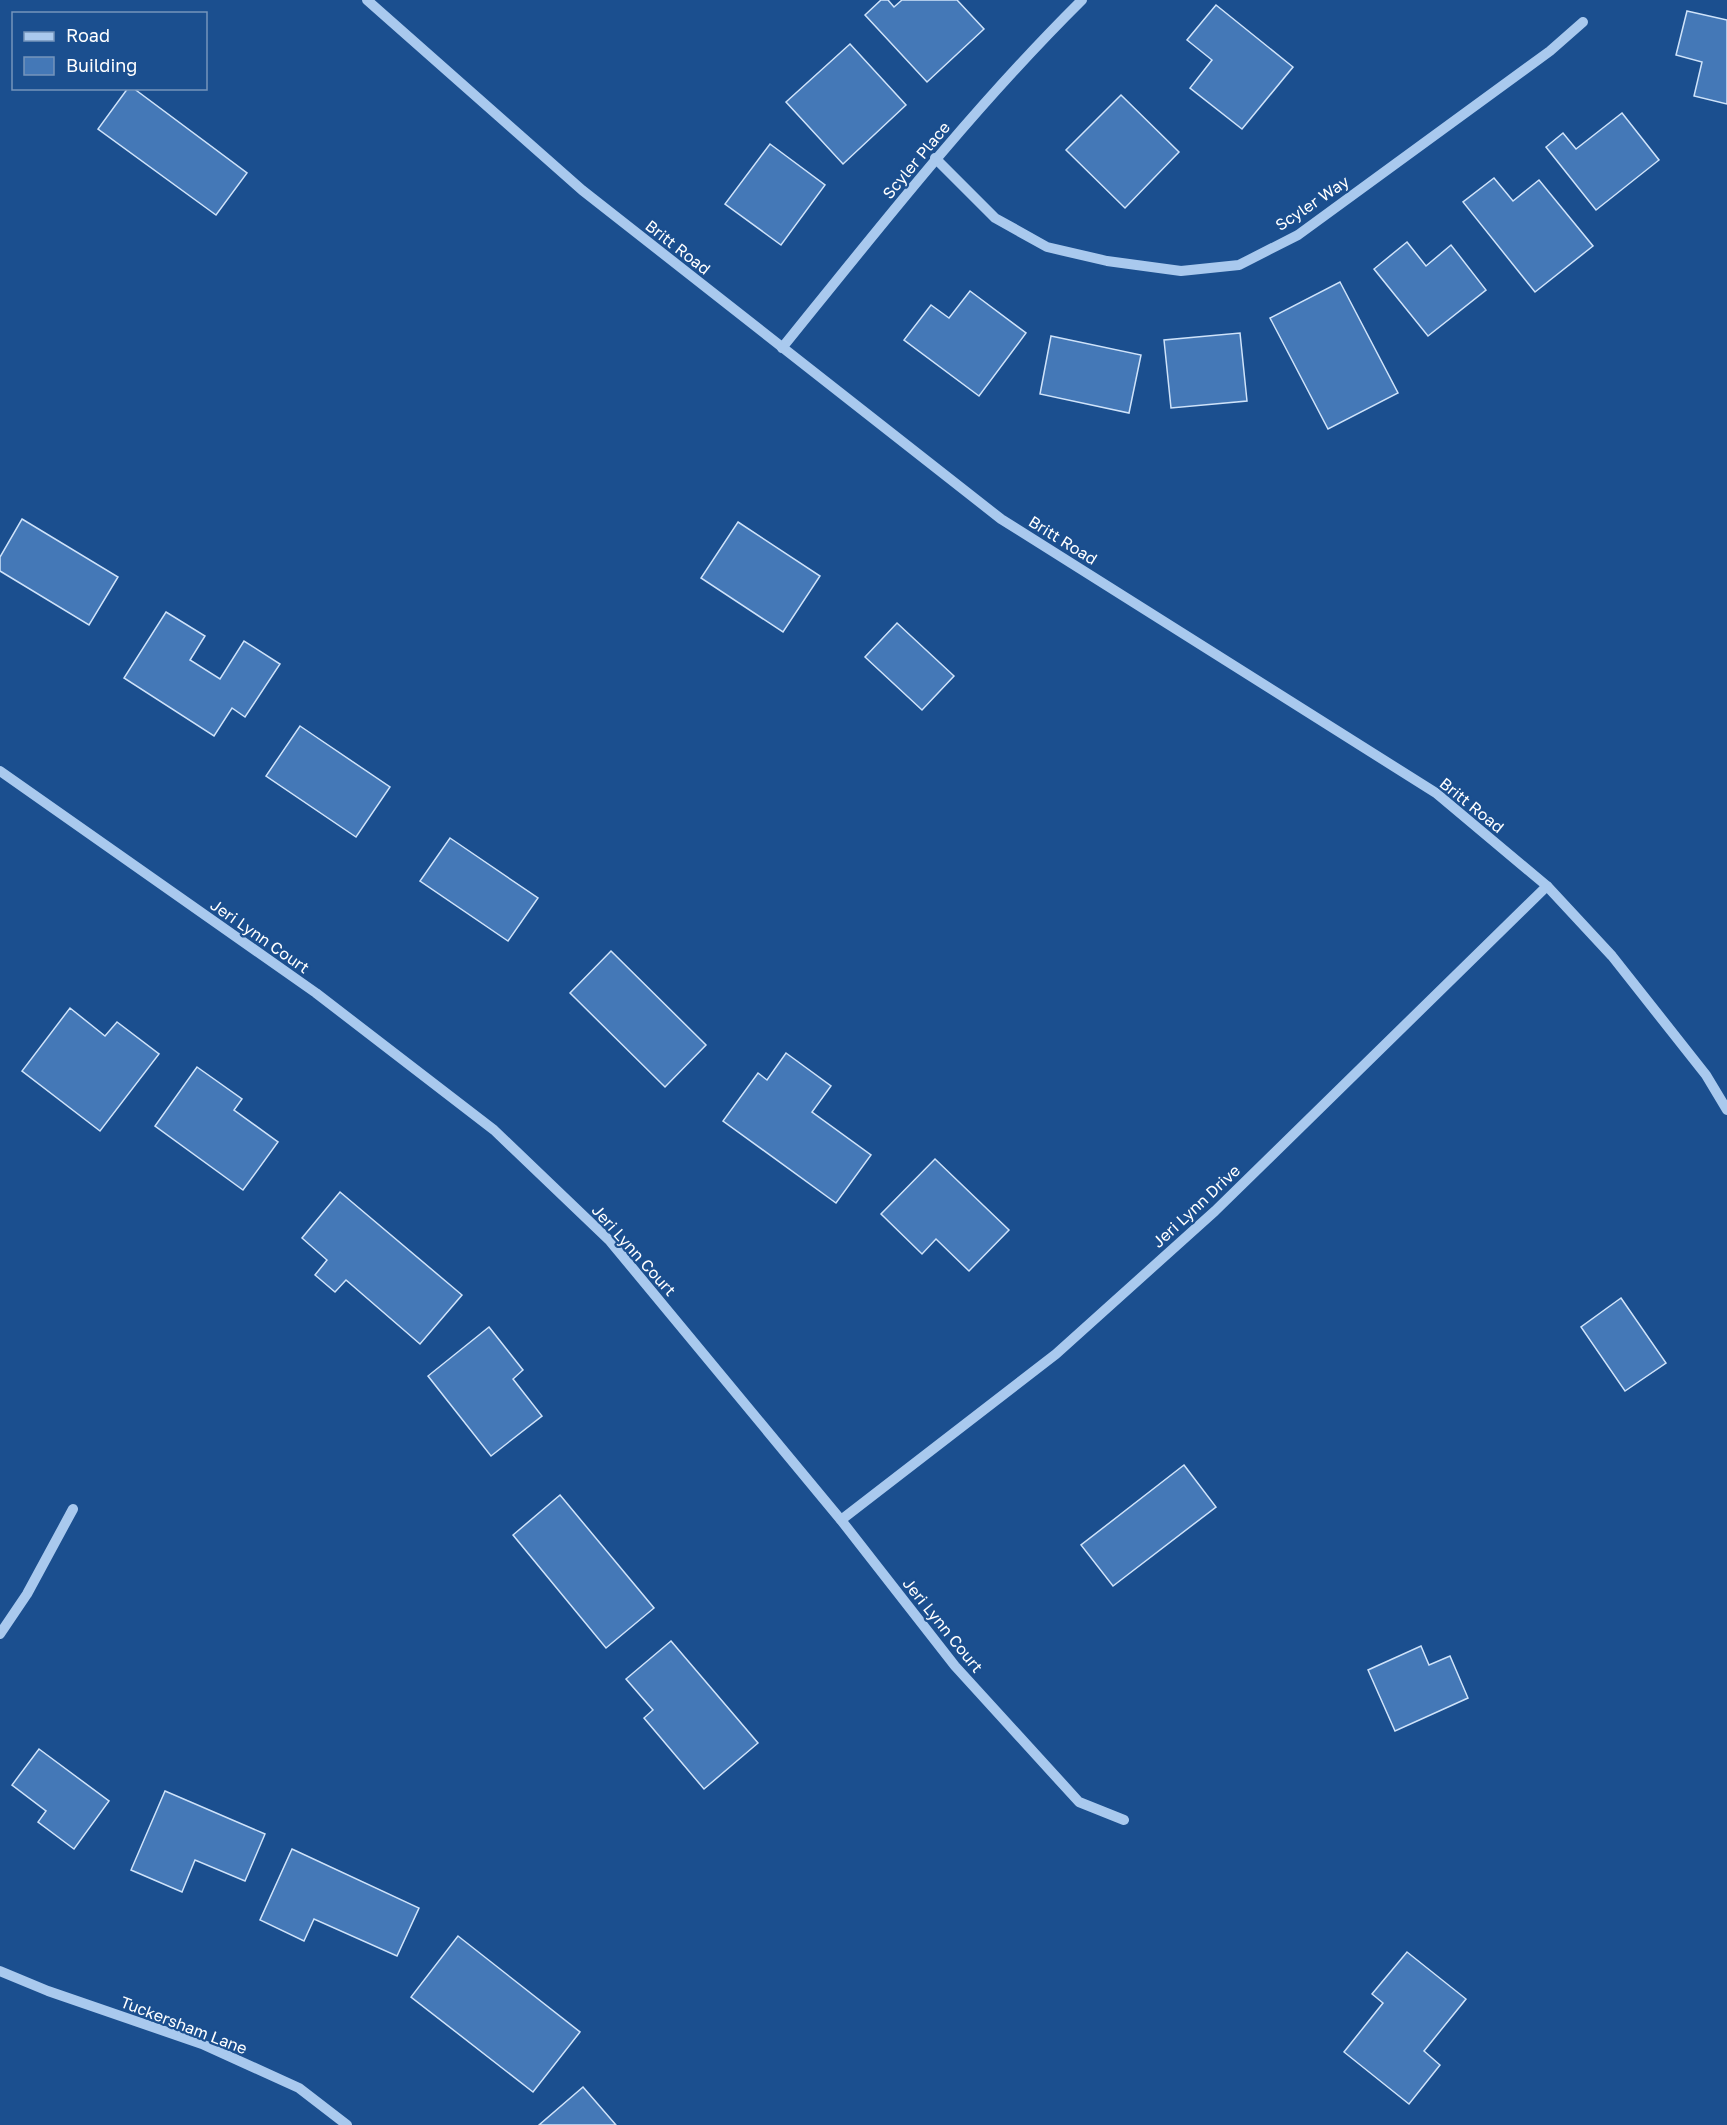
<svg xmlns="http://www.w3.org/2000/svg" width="1727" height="2125" font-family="'Golos Text',sans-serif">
	<rect width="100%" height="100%" fill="#1b4f8f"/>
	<g fill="#4478b7" stroke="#cfe3fa" stroke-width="1.5">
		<path d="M881 0H888L894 7 902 0H957L984 29 927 82 865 15Z"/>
		<path d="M1216 5 1293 67 1242 129 1190 88 1212 60 1187 40Z"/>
		<path d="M1687 11 1727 20V104L1694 96 1702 62 1676 55Z"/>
		<path d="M850 44 906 105 843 164 786 102Z"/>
		<path d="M128 88H133L247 173 216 215 98 129Z"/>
		<path d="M1121 95 1179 152 1125 208 1066 150Z"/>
		<path d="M1622 113 1659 160 1596 210 1546 147 1563 133 1576 149Z"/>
		<path d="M770 144 825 185 781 245 725 204Z"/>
		<path d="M1494 178 1513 201 1539 180 1593 246 1535 292 1463 202Z"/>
		<path d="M1407 242 1426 266 1451 245 1486 290 1428 336 1374 269Z"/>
		<path d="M1340 282 1398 393 1328 429 1270 318Z"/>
		<path d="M970 291 1026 333 979 396 904 340 931 305 949 318Z"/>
		<path d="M1240 333 1247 401 1171 408 1164 340Z"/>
		<path d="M1051 336 1141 355 1129 413 1040 394Z"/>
		<path d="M22 519 118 577 89 625 0 571V557Z"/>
		<path d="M738 522 820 576 783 632 701 578Z"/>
		<path d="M166 612 205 636 190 660 220 679 244 641 280 664 245 717 232 708 214 736 124 678Z"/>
		<path d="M897 623 954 676 922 710 865 657Z"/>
		<path d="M300 726 390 787 356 837 266 776Z"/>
		<path d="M450 838 538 898 508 941 420 881Z"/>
		<path d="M611 951 706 1045 665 1087 570 993Z"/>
		<path d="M70 1008 105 1036 117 1022 159 1054 100 1131 22 1071Z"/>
		<path d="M786 1053 831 1086 812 1112 871 1155 836 1203 723 1121 758 1073 767 1080Z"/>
		<path d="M197 1067 242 1099 234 1110 278 1142 243 1190 155 1126Z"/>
		<path d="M935 1159 1009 1230 969 1271 936 1239 922 1254 881 1214Z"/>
		<path d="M340 1192 462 1295 420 1344 346 1280 335 1292 315 1275 327 1260 302 1238Z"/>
		<path d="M1621 1298 1666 1363 1625 1391 1581 1327Z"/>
		<path d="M489 1327 523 1370 513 1379 542 1416 491 1456 428 1376Z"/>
		<path d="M1184 1465 1216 1507 1113 1586 1081 1545Z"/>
		<path d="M560 1495 654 1608 606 1648 513 1535Z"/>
		<path d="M671 1641 758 1743 704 1789 644 1718 653 1710 626 1679Z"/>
		<path d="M1421 1646 1429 1665 1450 1656 1468 1698 1395 1731 1368 1670Z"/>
		<path d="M39 1749 109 1801 74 1849 38 1822 46 1811 12 1785Z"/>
		<path d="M165 1791 265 1834 245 1881 195 1860 182 1892 131 1870Z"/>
		<path d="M292 1849 419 1908 397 1956 314 1919 304 1941 260 1920Z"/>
		<path d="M458 1936 580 2032 533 2092 411 1997Z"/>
		<path d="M1407 1952 1466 1999 1424 2051 1440 2065 1409 2104 1344 2052 1383 2003 1372 1994Z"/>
		<path d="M583 2087 616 2125H539Z"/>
	</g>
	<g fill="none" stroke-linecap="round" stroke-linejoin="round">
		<g stroke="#a9c9ee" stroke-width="10">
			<path d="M367 0 582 190 1001 519 1436 793 1547 886 1612 956 1706 1075 1727 1110"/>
			<path d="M935 158 995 218 1047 247 1107 261 1181 271 1239 265 1298 235 1550 51 1583 22"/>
			<path d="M782 348C879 228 973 108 1082 0"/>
			<path d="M0 771 316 993 494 1130 610 1241 841 1520 955 1666 1079 1802 1124 1820"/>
			<path d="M841 1520 1056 1354 1215 1211 1547 886"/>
			<path d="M0 1634 27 1594 73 1509"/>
			<path d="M0 1971 48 1991 202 2044 299 2088 347 2125"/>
		</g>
	</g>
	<g text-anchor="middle" stroke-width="4.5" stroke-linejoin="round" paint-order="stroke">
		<g font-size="16" fill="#fff" stroke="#1b4f8f">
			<text transform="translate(916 160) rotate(-50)" y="6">Scyler Place</text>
			<text transform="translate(1312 203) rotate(-34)" y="6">Scyler Way</text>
			<text transform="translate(678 247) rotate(38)" y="6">Britt Road</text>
			<text transform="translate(1063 540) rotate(32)" y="6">Britt Road</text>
			<text transform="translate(1472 805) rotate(39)" y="6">Britt Road</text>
			<text transform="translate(260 936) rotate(35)" y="6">Jeri Lynn Court</text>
			<text transform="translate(1196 1206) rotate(-43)" y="6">Jeri Lynn Drive</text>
			<text transform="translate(634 1250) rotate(48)" y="6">Jeri Lynn Court</text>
			<text transform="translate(943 1625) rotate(51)" y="6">Jeri Lynn Court</text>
			<text transform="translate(184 2025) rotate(21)" y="6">Tuckersham Lane</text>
		</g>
	</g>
	<rect x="12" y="12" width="195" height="78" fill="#1b4f8f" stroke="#7695bc" stroke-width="1.5"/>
	<rect x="24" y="32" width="30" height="9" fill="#a9c9ee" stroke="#7695bc" stroke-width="1.5"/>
	<text x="66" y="42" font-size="18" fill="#ffffff">Road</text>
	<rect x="24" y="57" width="30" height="18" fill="#4478b7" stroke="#7695bc" stroke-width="1.5"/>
	<text x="66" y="72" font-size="18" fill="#ffffff">Building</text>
</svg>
